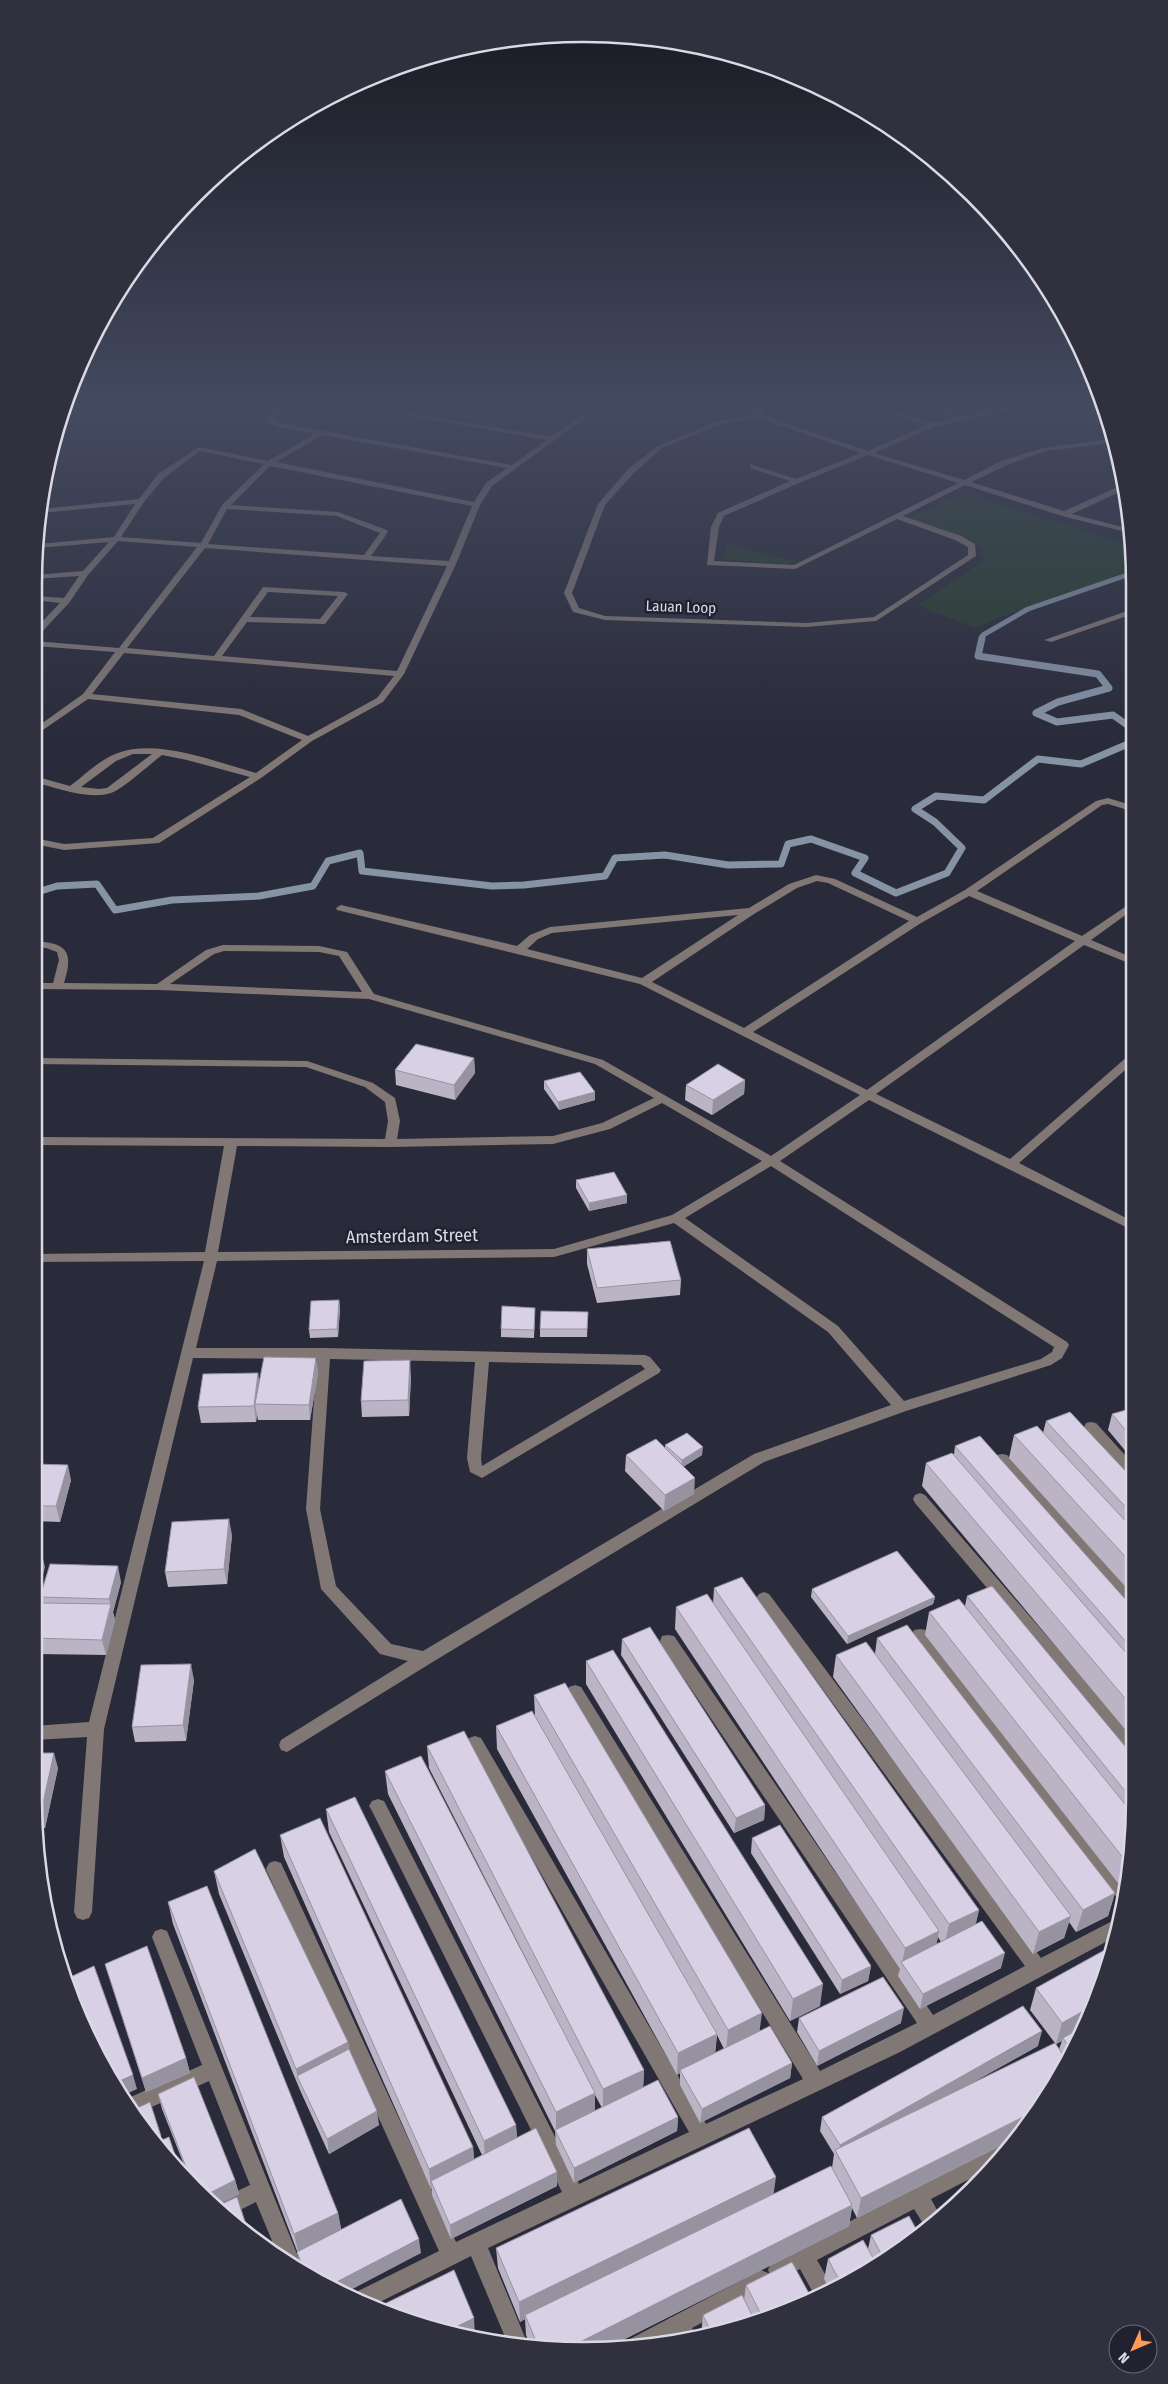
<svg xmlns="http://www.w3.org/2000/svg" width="1168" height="2384" font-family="'Fira Sans Condensed',sans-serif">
	<rect width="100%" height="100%" fill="#2a2b3a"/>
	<g fill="#283d2d">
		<path d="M964 493 1130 546V572L998 618 975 628 917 605 985 560 978 545 962 537 905 519Z"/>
		<path d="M728 544 795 561 789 565 721 559Z"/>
	</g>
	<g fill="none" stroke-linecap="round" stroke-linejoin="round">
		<path stroke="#8693a5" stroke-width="5" d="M982 639 983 635 1028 609 1130 574"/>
		<path stroke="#8693a5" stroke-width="7" d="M34 893 57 886 97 884 115 910 172 900 259 896 313 886 328 861 360 853 362 871 492 886 524 885 605 876 615 858 665 855 728 865 781 864 788 844 811 839 865 858 855 873 896 893 947 873 962 848 935 822 915 809 936 796 984 800 1038 759 1081 764 1128 744 1130 727 1113 715 1057 722 1036 713 1058 702 1109 688 1098 674 978 656 982 638"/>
		<g fill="#817876" fill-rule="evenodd">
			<path d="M282 403H289L273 418 279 423 512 465 547 440 337 403H351L551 437 583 414 527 403H541L592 413 492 486 480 505 456 564 404 674 383 702 312 741 261 778 159 843 64 850 34 844V838L64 844 153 838 250 777 187 760 162 755C150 764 123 789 111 793 87 800 57 788 34 782V776L70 786C85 775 100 759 118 753 158 738 216 762 256 773L302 740 239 715 88 699 34 736V729L83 694 115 652 34 646V641L119 648 197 547 118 541 88 575 69 603 37 637 34 638V630L60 603 34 600V596L64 598 79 576 34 579 35 575 83 571 109 542 37 548 38 544 114 537 135 504 41 513V509L139 499 158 474 199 447 268 461 315 434 277 427 268 422 267 417ZM322 435 507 468 486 483 474 502 276 462ZM200 451 264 464 222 505 201 543 121 537 144 502 164 478ZM270 466 472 506 449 561 371 556 388 532 387 530 338 512 231 505ZM227 509 337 516 380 533 364 555 208 544ZM205 548 447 566 397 671 222 656 247 622 325 624 348 594 344 592 263 587 214 656 127 648ZM268 592 338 596 320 619 250 617ZM124 653 394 676 377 698 308 736 241 709 92 694ZM133 754H152L107 788 99 789 81 787 116 761Z"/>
			<path d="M757 403H763L762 415 868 451 926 425 880 410 876 403H884L883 405 885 408 932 423 954 418 916 403H925L962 416 1005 407 1080 403 1077 405 1005 411 934 427 874 453 964 480 1001 461 1043 448 1110 439V443L1046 451 1007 465 971 482 1064 511 1122 485 1124 490 1072 514 1130 529V533L1062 516 965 485 903 516 961 536 975 544 976 556 876 621 806 627 605 620 573 612 564 593 598 504 628 469 658 446 721 420 755 414ZM758 418 861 453 796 479 750 464V468L790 481 718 513 711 527 707 565 795 569 897 519 955 540 968 547V555L874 617 806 623 605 616 579 608 572 593 605 505 634 473 662 448 724 423ZM868 455 958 483 794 565 714 561 719 527 724 516 799 483Z"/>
			<path d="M1130 610V615L1051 642 1044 640Z"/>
			<path d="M1108 798 1131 805V811L1108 804 1102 805 977 891 1082 936 1131 903V911L1091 940 1131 957V964L1084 945 876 1094 1010 1159 1128 1056 1131 1055 1132 1064 1019 1163 1132 1221V1230L869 1100 780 1161 1067 1342 1069 1345 1062 1358 1051 1365 906 1411 764 1462 431 1663 287 1752 281 1750 279 1745 281 1740 408 1661 380 1654 321 1589 306 1509 317 1359 193 1358 104 1729 92 1912 89 1918 83 1920 77 1918 74 1912 87 1737 34 1740V1726L89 1722 204 1261 34 1262V1254L205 1252 224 1146 34 1145V1137L385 1139 388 1121 385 1102 365 1087 306 1067 34 1064V1058L307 1061 373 1083 395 1098 400 1121 397 1139 553 1136 602 1123 654 1098 595 1064 369 999 159 990 34 989V983H53L59 960 57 952 46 948 34 947V941C67 943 74 951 64 983L157 984 206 950 223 945 319 946 347 952 374 994 603 1060 771 1156 860 1095 640 984 337 910 336 908 341 905 517 946 530 935 550 927 749 908 789 884 816 875 835 879 917 917 965 890 1096 801ZM817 881 828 883 909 921 744 1028 652 982 754 914 797 888ZM969 896 1075 941 867 1090 753 1032 921 923ZM738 915 642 978 527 949 538 939 552 933ZM224 951 319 952 339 956 362 992 170 984 214 954ZM662 1103 762 1161 672 1215 554 1249 218 1252 237 1146 390 1147 553 1144 610 1129ZM771 1166 1054 1347 1052 1352 1041 1359 904 1401 838 1326 685 1218ZM674 1223 828 1332 891 1405 754 1454 423 1651 391 1644 336 1586 320 1509 330 1359 475 1362 467 1458 470 1472 482 1478 659 1373 661 1370 650 1357 645 1355 324 1348H196L217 1261 554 1257ZM489 1362 641 1365 645 1369 482 1466 481 1458Z"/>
			<path d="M1091 1422 1096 1423 1133 1464V1478L1128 1477 1086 1431 1084 1427 1086 1423Z"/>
			<path d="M1002 1454 1007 1455 1133 1592 1134 1609 1129 1607 997 1463 995 1459 997 1455Z"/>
			<path d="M920 1493 925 1495 1134 1737V1756L1128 1754 915 1503 913 1499 915 1495Z"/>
			<path d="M764 1592 769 1594 1041 1958 1118 1918 1120 1919 1115 1937 900 2052 488 2248 529 2347 508 2344 471 2256 370 2307 350 2297 352 2294 439 2251 266 1869 269 1863 275 1861 281 1863 456 2242 562 2192 372 1811 369 1806 372 1801 378 1799 384 1801 579 2184 689 2132 469 1748 467 1743 469 1738 475 1736 481 1738 706 2124 803 2079 569 1697 567 1692 569 1687 575 1685 581 1687 820 2071 917 2023 662 1646 660 1641 662 1636 668 1635 674 1636 933 2015 1025 1966 759 1602 756 1598 759 1594Z"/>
			<path d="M920 1629 926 1630 1126 1882 1124 1902 1119 1900 914 1640 912 1635 914 1630Z"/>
			<path d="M161 1929 167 1931 301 2264 299 2269 277 2253 256 2202 226 2217 215 2207 218 2200 250 2185 209 2081 134 2115 124 2100 202 2065 152 1937 155 1931Z"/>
			<path d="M1006 2139 1012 2142 991 2168 931 2199 941 2217 927 2230 914 2209 817 2260 834 2290 816 2298 800 2269 778 2280 771 2277 768 2270 771 2263Z"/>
			<path d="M761 2270 768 2273 771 2280 768 2287 692 2328 697 2337 677 2341 675 2337 656 2346 627 2347 630 2339Z"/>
		</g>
	</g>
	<g fill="#bab4c5" fill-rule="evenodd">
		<path d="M474 1058 475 1073 455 1100 396 1085 395 1070Z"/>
		<path d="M745 1080 744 1094 712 1115 685 1100 686 1085Z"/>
		<path d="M544 1081 595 1092V1100L559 1110 544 1089Z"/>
		<path d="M576 1180 627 1195V1203L589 1211 576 1188Z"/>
		<path d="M587 1249 681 1280 680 1295 597 1303 587 1264Z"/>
		<path d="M339 1300 340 1308 338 1337 310 1338 309 1330Z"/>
		<path d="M588 1312 587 1337H540V1329Z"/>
		<path d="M535 1315 534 1338 501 1337V1329Z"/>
		<path d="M316 1358 318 1373 310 1420H258L257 1415 256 1422 201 1423 198 1407 258 1373 259 1383Z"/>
		<path d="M411 1376 409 1416 362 1417 361 1401Z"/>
		<path d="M1133 1408V1460L1108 1430 1112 1414Z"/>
		<path d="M1046 1421 1133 1479V1595L1009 1458 1014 1435 1043 1433Z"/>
		<path d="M665 1445 702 1455 683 1467 694 1494 664 1511 625 1471 626 1455 665 1448Z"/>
		<path d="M955 1446 1134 1609V1740L922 1486 926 1463 954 1454Z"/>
		<path d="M34 1464 71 1480 60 1522 34 1521Z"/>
		<path d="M232 1535 227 1584 168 1587 165 1572Z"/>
		<path d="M121 1582 113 1612 115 1620 106 1655 37 1654 34 1643V1634L42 1605 40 1597Z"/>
		<path d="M714 1588 979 1910 975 1925 1001 1968 920 2009 898 1976 900 1969 675 1629 676 1607 713 1604ZM938 1937 941 1942 936 1944Z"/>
		<path d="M812 1589 935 1597 933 1604 847 1644 811 1597Z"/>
		<path d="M967 1596 1134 1800 1125 1892 925 1635 929 1612 965 1606Z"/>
		<path d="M877 1638 1115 1893 1108 1916 1076 1932 1069 1922 1064 1938 1033 1954 833 1677 836 1655 875 1654Z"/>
		<path d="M622 1639 765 1805 764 1820 734 1833 621 1655Z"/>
		<path d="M586 1661 820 2006 790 2021 586 1684Z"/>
		<path d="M194 1680 186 1741 135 1742 132 1727Z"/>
		<path d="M534 1695 760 2031 792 2063 790 2078 700 2123 680 2085V2073L677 2075 497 1749 496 1726 535 1717ZM717 2035 724 2049 715 2053Z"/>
		<path d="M427 1746 644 2070 643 2088 678 2117 677 2131 574 2183 556 2145 555 2131 388 1794 385 1771 547 2000 429 1768ZM595 2095 602 2108 595 2111Z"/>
		<path d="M58 1768 45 1828H36L34 1800Z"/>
		<path d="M326 1809 516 2125 517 2138 557 2186 451 2239 432 2195V2189H431L284 1857 280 1835 473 2147 474 2159 482 2155 329 1832Z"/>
		<path d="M752 1838 871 1966 868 1981 840 1994 751 1853Z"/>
		<path d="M214 1871 348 2042 349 2049 379 2125 329 2154 300 2090 219 1894Z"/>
		<path d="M168 1902 338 2213 341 2229 421 2253 309 2276 302 2272 300 2265 297 2252V2251L173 1924Z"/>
		<path d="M105 1964 186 2058 190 2073 146 2092Z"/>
		<path d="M1036 1988 1092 2011 1042 2105 1014 2139 857 2218 852 2208 849 2226 609 2347 548 2349 531 2347 526 2335 525 2319 520 2322 498 2268 496 2248 774 2194 832 2168 834 2154 820 2131 822 2117 1038 2046 966 2086 1055 2043 1030 2010ZM1062 2041 1059 2049 1056 2044Z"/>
		<path d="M799 2018 901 2023 817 2066 797 2032Z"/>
		<path d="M158 2094 235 2180 239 2194 214 2206 190 2180 162 2109Z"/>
		<path d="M1005 2150 991 2168 994 2155Z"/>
		<path d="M871 2235 919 2237 831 2291 824 2279 828 2259 868 2249Z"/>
		<path d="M746 2285 812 2299 727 2331 702 2336 701 2335 703 2315 744 2300Z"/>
	</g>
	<g fill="#9792a0">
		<path d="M474 1058 475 1073 455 1100 454 1085Z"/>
		<path d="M745 1080 744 1094 712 1115 713 1100Z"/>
		<path d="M595 1092V1100L559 1110 558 1102Z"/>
		<path d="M627 1195V1203L589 1211V1203Z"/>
		<path d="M339 1300 340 1308 338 1337 337 1329Z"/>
		<path d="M316 1358 318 1373 310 1420 309 1405Z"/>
		<path d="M410 1360 411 1376 409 1416 408 1400Z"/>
		<path d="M258 1373 260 1388 255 1404 257 1415 256 1422 254 1406Z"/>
		<path d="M703 1447 702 1455 681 1468 682 1460Z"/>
		<path d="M68 1465 71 1480 60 1522 56 1506Z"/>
		<path d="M695 1478 694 1494 664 1511 665 1495Z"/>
		<path d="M229 1519 232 1535 227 1584 224 1569Z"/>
		<path d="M41 1551 45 1567 36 1604 38 1612 34 1632V1582Z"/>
		<path d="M118 1566 121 1582 113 1612 115 1620 106 1655 102 1640 111 1606 109 1599Z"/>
		<path d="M935 1597 933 1604 847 1644 848 1636Z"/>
		<path d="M191 1664 194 1680 186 1741 183 1725Z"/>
		<path d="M54 1753 58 1768 45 1828 41 1812Z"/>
		<path d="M765 1805 764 1820 734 1833 736 1818Z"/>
		<path d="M1115 1893 1108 1916 1076 1932 1083 1910Z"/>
		<path d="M979 1910 974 1932 944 1947 949 1924Z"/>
		<path d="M1071 1916 1064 1938 1033 1954 1039 1932Z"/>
		<path d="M939 1931 935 1953 902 1963 905 1948Z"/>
		<path d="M1005 1953 1001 1968 920 2009 923 1994Z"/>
		<path d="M871 1966 868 1981 840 1994 842 1980Z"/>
		<path d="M823 1984 820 2006 790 2021 793 1999Z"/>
		<path d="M1094 2005 1092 2011 1082 2029 1063 2038 1062 2041 1056 2044 1062 2023Z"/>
		<path d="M904 2008 901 2023 817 2066 819 2051Z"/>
		<path d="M762 2013 759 2035 726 2051 728 2030Z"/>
		<path d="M1042 2031 1038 2046 839 2158 838 2156 840 2145Z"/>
		<path d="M717 2034 715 2055 680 2070V2073L677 2075 678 2053Z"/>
		<path d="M348 2042 351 2064 297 2076 300 2090 296 2069Z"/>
		<path d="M186 2058 190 2073 146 2092 142 2078Z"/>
		<path d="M792 2063 790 2078 700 2123 702 2109Z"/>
		<path d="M644 2070 643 2091 603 2110V2089Z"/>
		<path d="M133 2075 137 2089 122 2096 113 2084Z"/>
		<path d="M595 2093V2114L556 2133V2112Z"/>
		<path d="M1039 2109 1014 2139 857 2218 861 2198Z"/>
		<path d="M377 2111 379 2125 329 2154 327 2139Z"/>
		<path d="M678 2117 677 2131 574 2183V2168Z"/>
		<path d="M516 2125 517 2146 485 2162 484 2141Z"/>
		<path d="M161 2136 165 2151 163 2152 152 2140Z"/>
		<path d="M473 2147 475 2168 431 2181 432 2189H431L429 2169Z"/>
		<path d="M557 2172V2186L451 2239 450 2225Z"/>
		<path d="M776 2177 773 2198 525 2315V2319L520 2322 519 2302Z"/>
		<path d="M235 2180 239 2194 214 2206 204 2196Z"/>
		<path d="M852 2205 849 2226 609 2347 568 2348Z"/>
		<path d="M338 2213 342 2234 299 2255 294 2234Z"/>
		<path d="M419 2239 421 2253 343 2294 329 2286Z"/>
		<path d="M474 2318 475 2338 473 2339 448 2331Z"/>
	</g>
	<g fill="#d8d1e5" stroke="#9792a0">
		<path d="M416 1044 474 1058 454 1085 395 1070Z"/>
		<path d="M718 1064 745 1080 713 1100 686 1085Z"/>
		<path d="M580 1072 595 1092 558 1102 544 1081Z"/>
		<path d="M614 1172 627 1195 589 1203 576 1180Z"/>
		<path d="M670 1241 681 1280 597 1288 587 1249Z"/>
		<path d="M339 1300 337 1329 309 1330 311 1301Z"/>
		<path d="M502 1306 535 1308 534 1330 501 1329Z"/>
		<path d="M541 1311 588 1312 587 1329H540Z"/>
		<path d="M264 1357 316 1358 309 1405 255 1404Z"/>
		<path d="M410 1360 408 1400 361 1401 364 1361Z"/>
		<path d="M258 1373 254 1406 198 1407 203 1374Z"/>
		<path d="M1133 1408V1439L1112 1414Z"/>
		<path d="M1070 1412 1133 1479V1515L1046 1421Z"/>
		<path d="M1037 1426 1133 1529V1565L1014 1435Z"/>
		<path d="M687 1433 703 1447 682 1460 665 1445Z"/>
		<path d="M980 1436 1134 1609V1651L955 1446Z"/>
		<path d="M656 1439 695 1478 665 1495 626 1455Z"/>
		<path d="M952 1453 1134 1662V1709L926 1463Z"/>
		<path d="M34 1464 68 1465 56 1506H34Z"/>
		<path d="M229 1519 224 1569 165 1572 172 1522Z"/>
		<path d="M34 1551H41L34 1582Z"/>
		<path d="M897 1551 935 1597 848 1636 812 1589Z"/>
		<path d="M50 1564 118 1566 109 1599 40 1597Z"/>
		<path d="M742 1577 979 1910 949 1924 714 1588Z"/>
		<path d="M992 1586 1134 1757V1802L967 1596Z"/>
		<path d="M707 1594 939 1931 905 1948 676 1607Z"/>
		<path d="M959 1599 1133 1814 1128 1864 929 1612Z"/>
		<path d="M42 1603 111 1604 102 1640 34 1638V1634Z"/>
		<path d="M907 1625 1115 1893 1083 1910 877 1638Z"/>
		<path d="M650 1627 765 1805 736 1818 622 1639Z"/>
		<path d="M866 1642 1071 1916 1039 1932 836 1655Z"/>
		<path d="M613 1650 823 1984 793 1999 586 1661Z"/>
		<path d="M191 1664 183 1725 132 1727 141 1665Z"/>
		<path d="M565 1683 762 2013 728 2030 534 1695Z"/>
		<path d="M532 1711 717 2034 678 2053 496 1726Z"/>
		<path d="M464 1731 644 2070 603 2089 427 1746Z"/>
		<path d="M34 1753H54L41 1812H35L34 1800Z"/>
		<path d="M421 1756 595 2093 556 2112 385 1771Z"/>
		<path d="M355 1797 516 2125 484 2141 326 1809Z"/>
		<path d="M320 1818 473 2147 429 2169 280 1835Z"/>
		<path d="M780 1825 871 1966 842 1980 752 1838Z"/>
		<path d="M255 1849 348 2042 296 2069 214 1871Z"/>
		<path d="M207 1886 338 2213 294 2234 168 1902Z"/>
		<path d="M982 1921 1005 1953 923 1994 901 1962Z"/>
		<path d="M147 1946 186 2058 142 2078 105 1964Z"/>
		<path d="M1112 1946 1094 2005 1062 2023 1036 1988Z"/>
		<path d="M94 1966 133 2075 113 2084 107 2075 64 1980Z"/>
		<path d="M883 1977 904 2008 819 2051 799 2018Z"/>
		<path d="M1023 2006 1042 2031 840 2145 822 2117Z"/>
		<path d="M770 2026 792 2063 702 2109 680 2070Z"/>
		<path d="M1084 2026 1071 2050 1063 2038Z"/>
		<path d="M1055 2043 1066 2059 1042 2105 1039 2109 861 2198 835 2150Z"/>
		<path d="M349 2049 377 2111 327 2139 297 2076Z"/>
		<path d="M194 2077 235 2180 204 2196 192 2183 158 2094Z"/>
		<path d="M658 2080 678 2117 574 2168 555 2130Z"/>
		<path d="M150 2102 161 2136 152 2140 148 2135 131 2111Z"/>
		<path d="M536 2128 557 2172 450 2225 431 2181Z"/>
		<path d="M749 2128 776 2177 519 2302 496 2248Z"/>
		<path d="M169 2137 180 2170 155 2143Z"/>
		<path d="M1005 2150 997 2160 994 2155Z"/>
		<path d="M831 2166 852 2205 568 2348 548 2349 539 2348 525 2315Z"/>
		<path d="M967 2194 955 2205 953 2202Z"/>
		<path d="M237 2197 249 2234 221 2214 215 2207Z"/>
		<path d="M401 2199 419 2239 329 2286 306 2275 297 2252Z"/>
		<path d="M909 2216 920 2236 884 2259 871 2235Z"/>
		<path d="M863 2240 876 2263 842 2285 828 2259Z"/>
		<path d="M792 2262 812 2299 763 2318 746 2285Z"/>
		<path d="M454 2270 474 2318 448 2331 374 2309Z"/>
		<path d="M742 2295 755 2321 727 2331 712 2334 703 2315Z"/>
		<path d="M472 2329 477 2340 461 2335Z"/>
		<path d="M652 2341 654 2346H641Z"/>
	</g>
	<linearGradient id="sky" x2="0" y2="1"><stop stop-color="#171820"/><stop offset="0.55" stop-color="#444a60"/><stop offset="1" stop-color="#444a60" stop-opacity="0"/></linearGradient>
	<rect width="1168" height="737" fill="url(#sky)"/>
	<g text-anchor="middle" stroke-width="5" stroke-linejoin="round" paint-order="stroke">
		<g font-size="15" fill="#d9dae4" stroke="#212130">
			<text transform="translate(681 607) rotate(2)" y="5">Lauan Loop</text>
		</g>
		<g font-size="18" fill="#d9dae4" stroke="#212130">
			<text transform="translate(412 1236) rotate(-1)" y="6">Amsterdam Street</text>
		</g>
	</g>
	<path d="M0 0H1168V2384H0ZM584 42H584A542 542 0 0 1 1126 584V1800A542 542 0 0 1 584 2342H584A542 542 0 0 1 42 1800V584A542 542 0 0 1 584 42Z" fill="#30303e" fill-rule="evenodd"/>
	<path fill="none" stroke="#d9dae4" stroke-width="2.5" d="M584 42H584A542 542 0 0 1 1126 584V1800A542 542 0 0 1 584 2342H584A542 542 0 0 1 42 1800V584A542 542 0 0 1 584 42Z"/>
	<g transform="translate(1133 2349) rotate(225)"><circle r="24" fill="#212130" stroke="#6b6b78"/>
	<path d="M0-4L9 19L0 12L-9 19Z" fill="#fd9c57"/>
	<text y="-8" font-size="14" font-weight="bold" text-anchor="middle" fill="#d9dae4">N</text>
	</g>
</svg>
